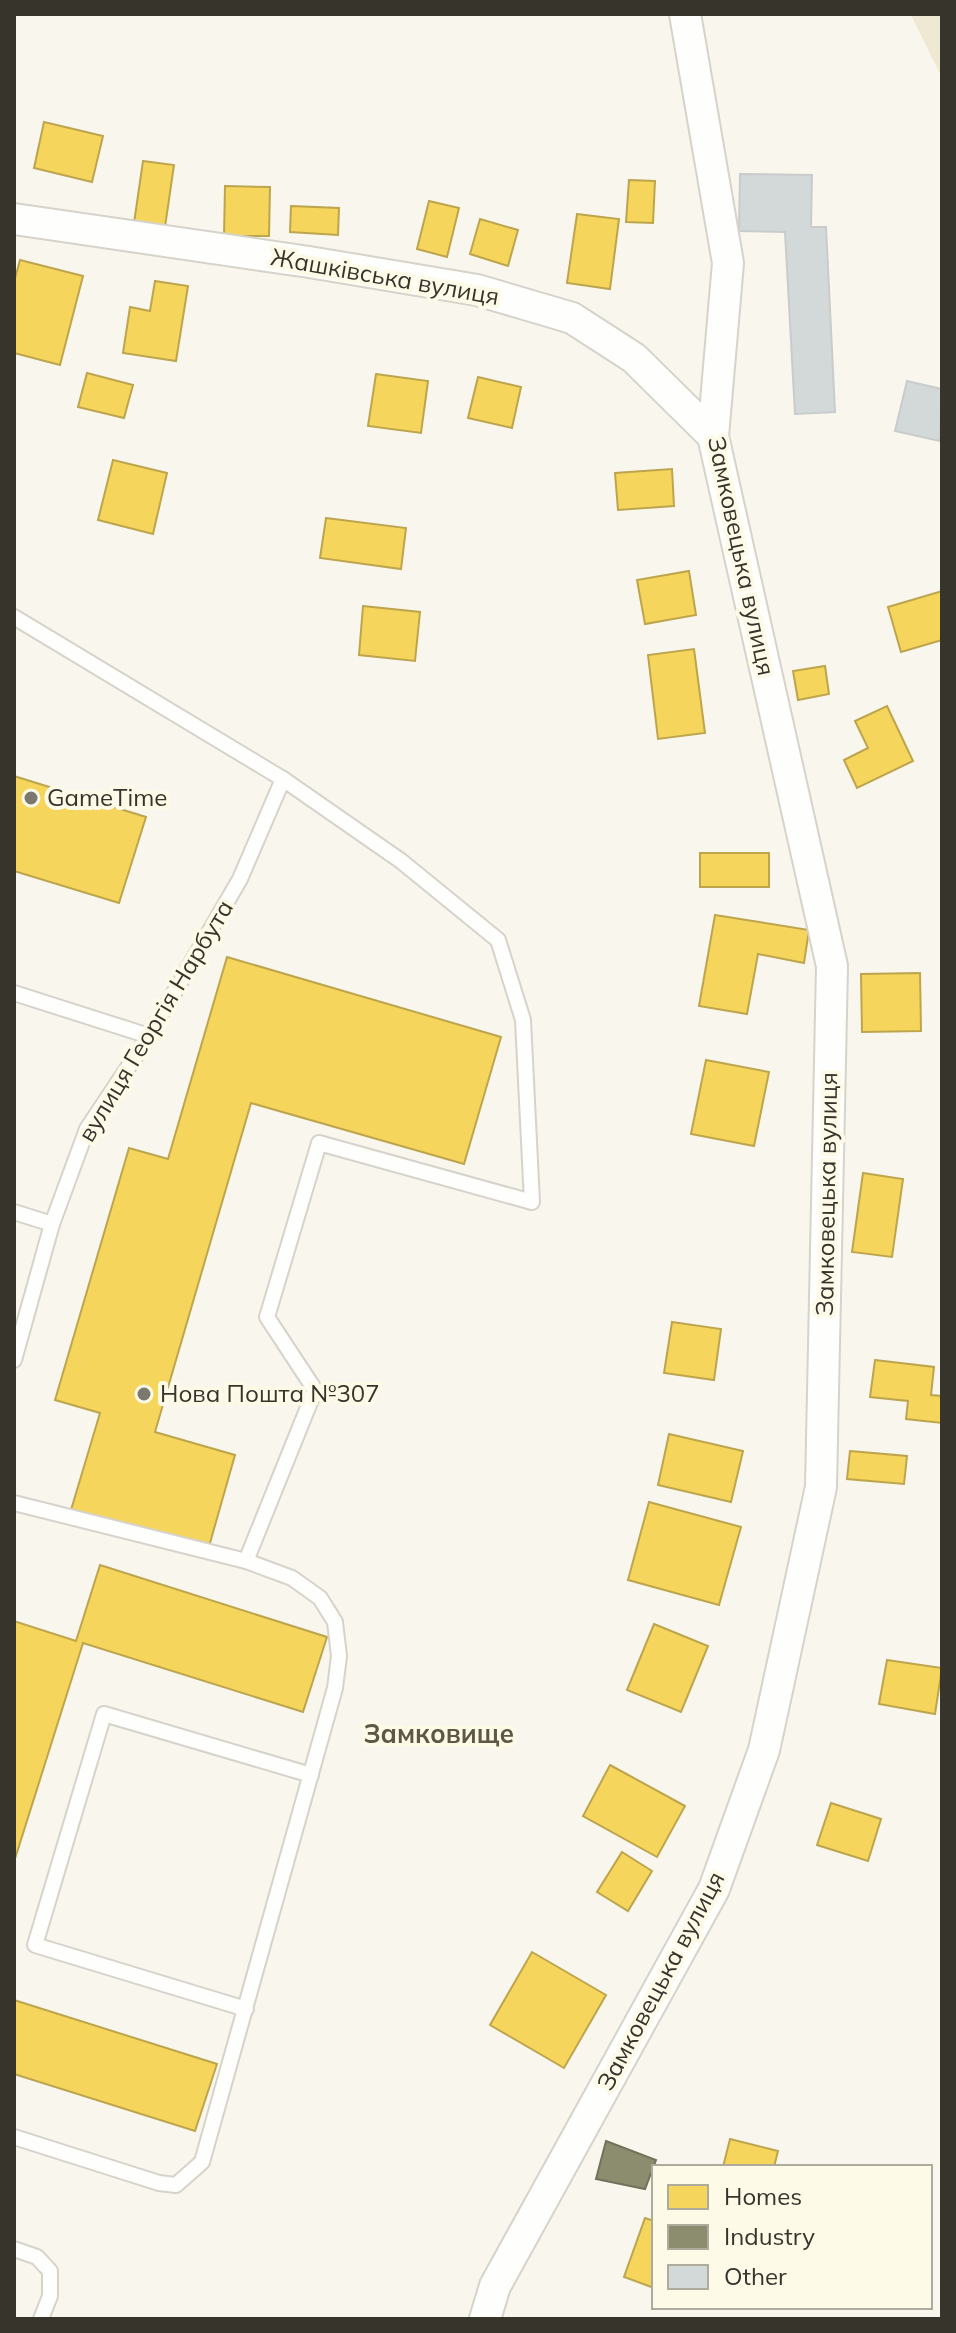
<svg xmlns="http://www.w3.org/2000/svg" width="956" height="2333" font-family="Mulish,sans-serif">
	<rect width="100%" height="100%" fill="#f9f6ed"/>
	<path fill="#efe9d3" d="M911 14H942V78L911 15Z"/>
	<g fill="#f6d55c" stroke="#bda54e" stroke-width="2">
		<path d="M44 122 103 136 92 182 34 168Z"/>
		<path d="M143 161 174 165 165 227 134 223Z"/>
		<path d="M629 180 655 181 653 223 626 222Z"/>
		<path d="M225 186 270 187 269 236H224Z"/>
		<path d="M429 201 459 208 447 257 417 249Z"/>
		<path d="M291 206 339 208 338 235 290 232Z"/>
		<path d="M577 214 619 219 610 289 567 283Z"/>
		<path d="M480 219 518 230 508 266 470 254Z"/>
		<path d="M20 260 83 276 60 365 14 353V282Z"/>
		<path d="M155 281 188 286 176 361 123 353 130 307 150 311Z"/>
		<path d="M87 373 133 385 124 418 78 407Z"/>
		<path d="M376 374 428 381 421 433 368 426Z"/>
		<path d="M478 377 521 387 512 428 468 418Z"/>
		<path d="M113 460 167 473 153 534 98 520Z"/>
		<path d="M672 469 674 506 618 510 615 473Z"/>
		<path d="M326 518 406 528 401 569 320 558Z"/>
		<path d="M689 571 696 615 645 624 637 580Z"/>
		<path d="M942 591V640L901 652 888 607Z"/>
		<path d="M363 606 420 612 415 661 359 655Z"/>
		<path d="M694 649 705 733 658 739 648 655Z"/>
		<path d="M825 666 829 694 798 700 793 671Z"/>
		<path d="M887 706 913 761 857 788 844 760 868 748 855 721Z"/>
		<path d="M14 776 146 817 119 903 14 871Z"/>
		<rect x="700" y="853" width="69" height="34"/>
		<path d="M715 915 809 930 804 963 758 954 747 1014 699 1006Z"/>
		<path d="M227 957 501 1037 464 1164 251 1103 155 1432 235 1455 208 1550 71 1510 100 1413 55 1400 129 1148 168 1159Z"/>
		<path d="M920 973 921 1031 862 1032 861 974Z"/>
		<path d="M706 1060 769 1072 754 1146 691 1134Z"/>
		<path d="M863 1173 903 1179 892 1257 852 1252Z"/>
		<path d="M672 1322 721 1329 714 1380 664 1373Z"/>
		<path d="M875 1360 934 1367 931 1395 942 1396V1423L906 1419 908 1401 870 1397Z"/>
		<path d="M669 1434 743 1451 731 1502 658 1485Z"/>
		<path d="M850 1451 907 1456 904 1484 847 1479Z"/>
		<path d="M649 1502 741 1527 719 1605 628 1580Z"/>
		<path d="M100 1565 327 1637 303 1712 83 1643 14 1862V1621L76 1641Z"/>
		<path d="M654 1624 708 1646 681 1712 627 1690Z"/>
		<path d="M887 1660 942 1668 935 1714 879 1704Z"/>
		<path d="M610 1765 685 1806 657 1857 583 1816Z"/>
		<path d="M831 1803 881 1819 868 1861 817 1845Z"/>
		<path d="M622 1852 652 1871 628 1911 597 1892Z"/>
		<path d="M532 1952 606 1995 564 2068 490 2025Z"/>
		<path d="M14 2000 217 2064 195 2131 14 2074Z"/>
		<path d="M730 2139 778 2151 774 2167H723Z"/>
		<path d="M645 2218 654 2221V2288L624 2277Z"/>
	</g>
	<path fill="#8c8c6e" stroke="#72725a" stroke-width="2" d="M606 2141 656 2160 645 2189 596 2179Z"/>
	<g fill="#d3d8d8" stroke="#c9ccca" stroke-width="2">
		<path d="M740 174 812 175 811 227H826L835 412 795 414 785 232 739 231Z"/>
		<path d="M907 381 942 389 940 441 895 431Z"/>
	</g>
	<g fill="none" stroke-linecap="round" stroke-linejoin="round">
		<g stroke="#d5d3ca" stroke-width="18">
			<g id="service">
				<path d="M14 617 283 779 401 861 498 940 523 1020 532 1202 319 1143 267 1317 315 1390 246 1561"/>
				<path d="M14 993 149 1036"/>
				<path d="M14 1212 52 1224"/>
				<path d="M14 1360 52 1224 87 1129 149 1036 240 879 283 779"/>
				<path d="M14 1503 246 1561 292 1578 320 1598 335 1622 339 1656 335 1688 202 2162 176 2185 159 2183 14 2137"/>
				<path d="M246 2009 35 1945 104 1714 311 1775"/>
				<path d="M14 2249 37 2257 50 2271V2296L41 2319"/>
			</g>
		</g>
		<g stroke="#d5d3ca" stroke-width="34">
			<g id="minor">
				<path d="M14 219 309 262 477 290 572 318 634 358 713 436"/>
				<path d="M485 2319 495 2286 714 1889 764 1750 821 1487 832 966 713 436 728 263 685 14"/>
			</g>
		</g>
		<use href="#service" stroke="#fefefc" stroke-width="14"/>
		<use href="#minor" stroke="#fefefc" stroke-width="30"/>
	</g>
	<g fill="#7b7870" stroke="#fefae8" stroke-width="3">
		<circle cx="31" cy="798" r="8"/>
		<circle cx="144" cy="1394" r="8"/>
	</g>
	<g text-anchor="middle" stroke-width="8" stroke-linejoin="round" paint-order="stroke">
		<g font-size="24" fill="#37342c" stroke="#fefae8">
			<text transform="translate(385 277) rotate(10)" y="8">Жашківська вулиця</text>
			<text transform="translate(741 556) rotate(78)" y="8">Замковецька вулиця</text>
			<text transform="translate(156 1021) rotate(-59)" y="8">вулиця Георгія Нарбута</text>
			<text transform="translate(827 1194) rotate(-89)" y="8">Замковецька вулиця</text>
			<text transform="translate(661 1981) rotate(-62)" y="8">Замковецька вулиця</text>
		</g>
		<g font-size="24" fill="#37342c" stroke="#fefae8" text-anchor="start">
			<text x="47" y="806">GameTime</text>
			<text x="160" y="1402">Нова Пошта №307</text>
		</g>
		<g font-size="26" font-weight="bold" fill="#5d5845" stroke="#fefae8">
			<text x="439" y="1743">Замковище</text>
		</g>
	</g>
	<rect width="956" height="2333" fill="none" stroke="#37342c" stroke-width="32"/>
	<rect x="652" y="2165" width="280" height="144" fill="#fefae8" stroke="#aeab9d" stroke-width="2"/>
	<rect x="668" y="2185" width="40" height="24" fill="#f6d55c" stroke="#aeab9d" stroke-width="2"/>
	<text x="724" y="2205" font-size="24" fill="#37342c">Homes</text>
	<rect x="668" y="2225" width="40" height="24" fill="#8c8c6e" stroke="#aeab9d" stroke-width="2"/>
	<text x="724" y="2245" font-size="24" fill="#37342c">Industry</text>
	<rect x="668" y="2265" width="40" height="24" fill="#d3d8d8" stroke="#aeab9d" stroke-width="2"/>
	<text x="724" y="2285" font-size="24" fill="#37342c">Other</text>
</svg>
